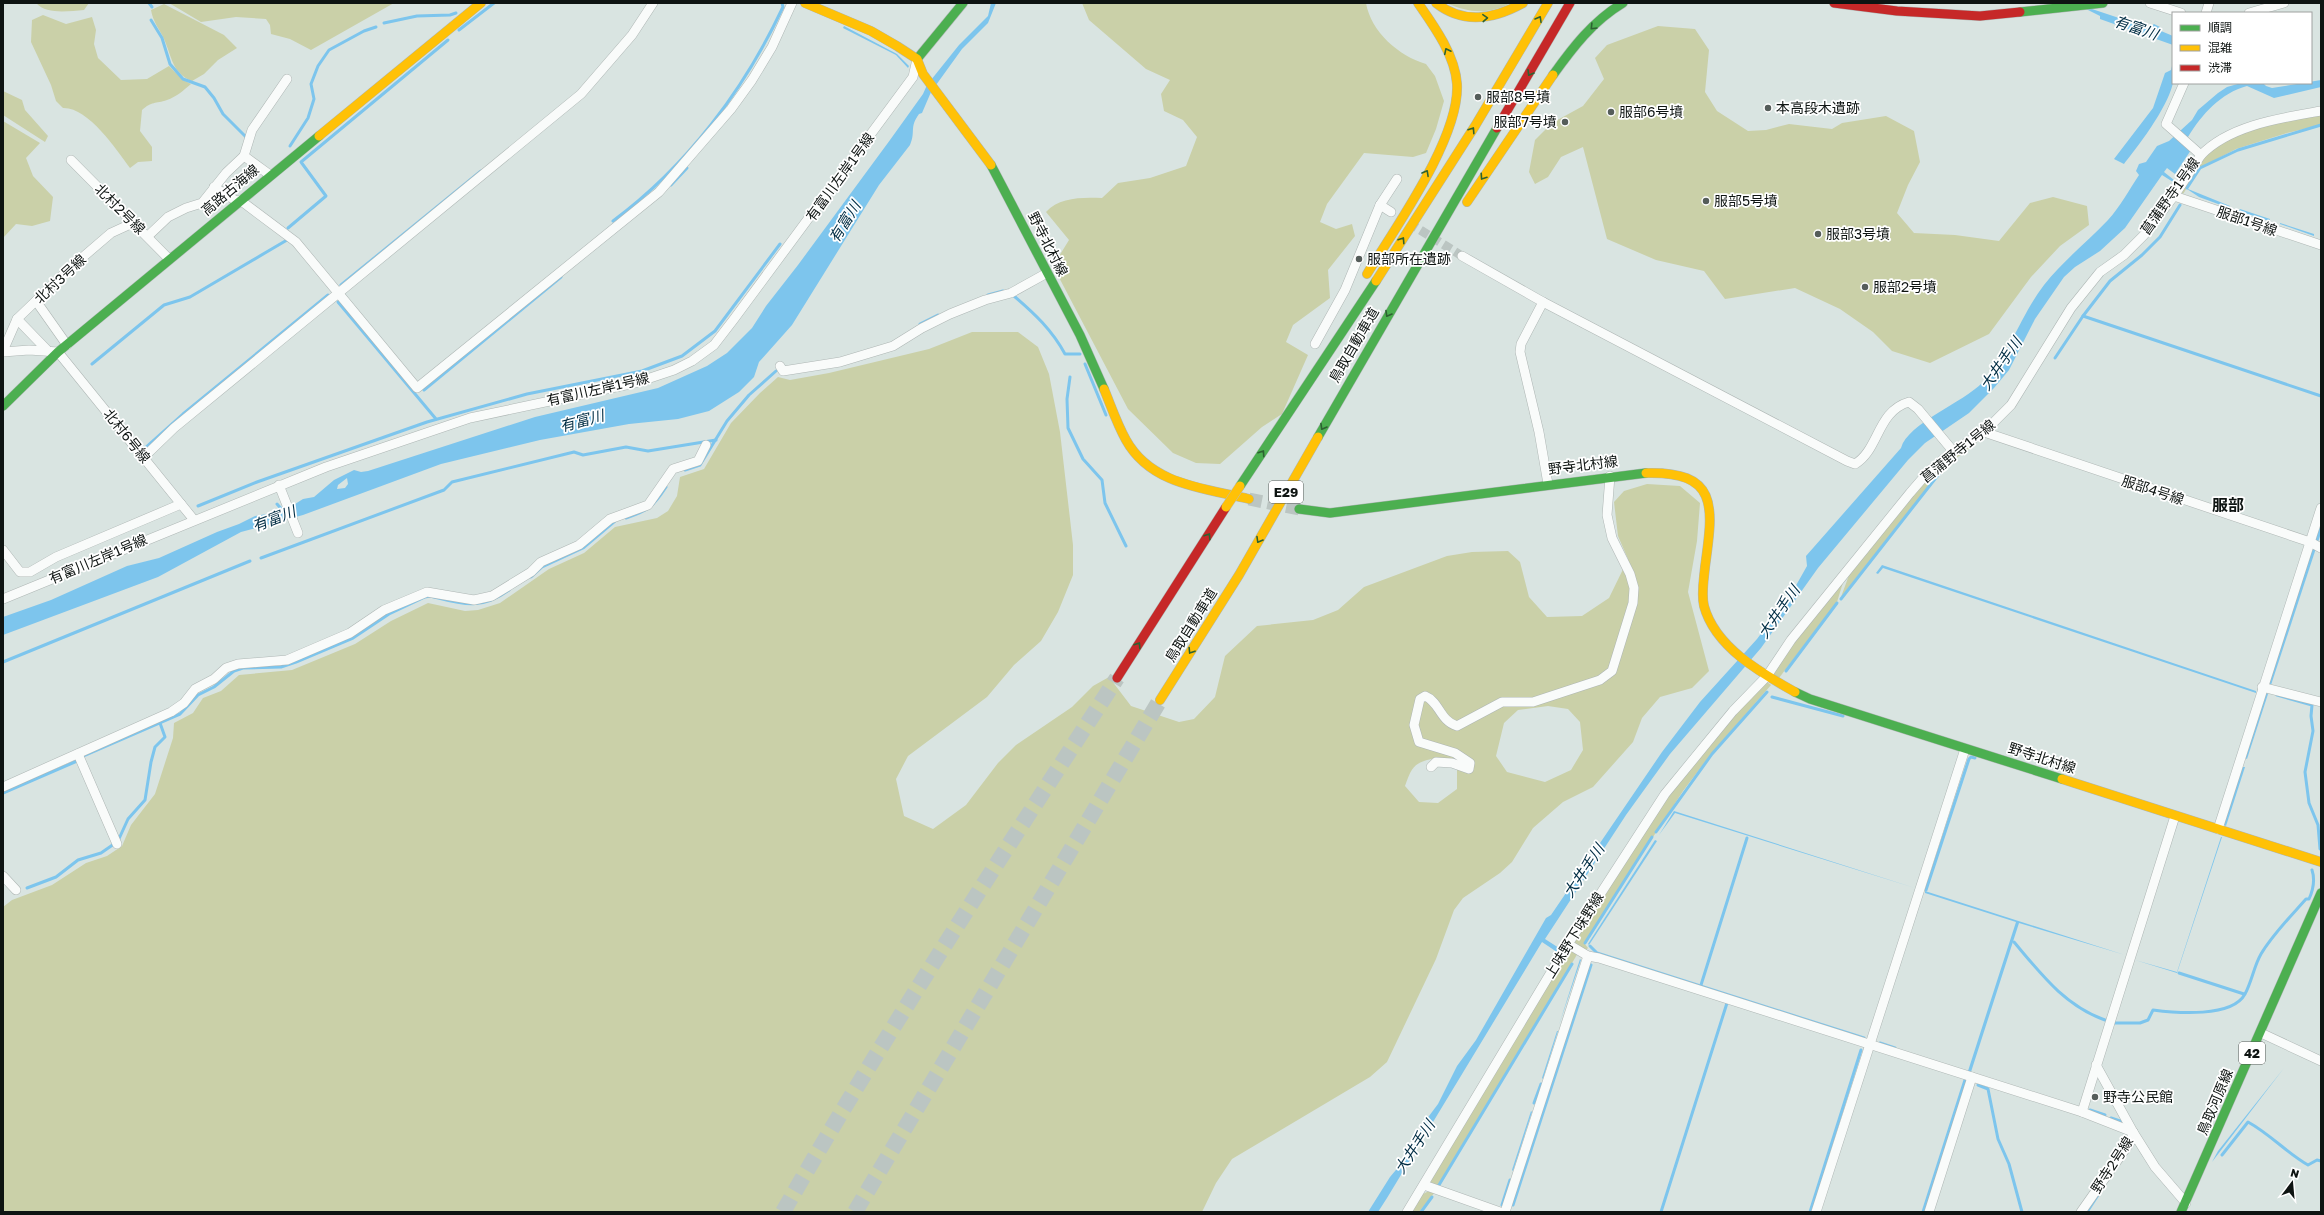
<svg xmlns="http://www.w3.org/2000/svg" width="2324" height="1215" font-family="'Golos Text','Noto Sans JP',sans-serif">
	<rect width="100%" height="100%" fill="#d9e4e1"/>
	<g fill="#cad0a8" fill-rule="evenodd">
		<path d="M36 3H89L84 10C69 11 47 15 36 3Z"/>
		<path d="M169 3H394L311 50 290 39 271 34 270 25 266 19 236 17 201 22Z"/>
		<path d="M1082 3H1366C1371 32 1399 56 1426 64L1435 76 1444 101 1436 129 1426 153 1413 157 1364 153 1327 204 1320 222 1336 229 1352 224 1355 236 1328 270 1330 298 1293 325 1286 342 1308 355 1282 414 1262 427 1220 464 1196 463 1173 453 1128 409 1053 266 1069 240 1046 212C1059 197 1083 197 1102 198L1118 183 1150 178 1186 166 1197 137 1183 120 1164 111 1161 94 1170 80 1146 69 1089 20Z"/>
		<path d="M1446 3H1511C1487 15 1470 13 1446 3Z"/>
		<path d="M164 4 224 35 237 48 218 60 204 74 192 81C172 73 172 57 164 39 159 28 153 22 151 10Z"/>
		<path d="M43 15 66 24 92 17 96 30 94 44 98 58 121 80 147 79 169 66 183 80 191 84C184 90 176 97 167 100 155 104 152 101 142 110L140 131 152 147V161L138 162 130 168C116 149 88 107 63 108L56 101 51 85 31 42 32 20Z"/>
		<path d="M1658 26 1695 29 1709 50 1705 92 1717 111 1748 131 1766 130 1789 124 1832 129 1842 123 1886 116 1914 131 1920 162 1908 185 1897 213 1914 233 1955 235 1999 241 2030 203 2053 197 2087 206 2089 225 2060 246 2031 277 1989 334 1930 363 1892 351 1873 332 1840 309 1795 288 1725 299 1704 271 1656 260 1607 239 1583 147 1561 157 1548 177 1535 184 1529 172 1535 140 1552 123 1583 106 1604 79 1595 58 1607 45Z"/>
		<path d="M3 91 22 100 25 110 48 136 45 142 3 115Z"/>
		<path d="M2321 113V125L2287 133 2236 149 2200 168 2183 194 2181 191C2188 180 2195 164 2204 155 2231 128 2286 121 2321 113Z"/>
		<path d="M3 121 40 143 26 158 33 176 53 197 50 221 32 226 16 224 3 238Z"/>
		<path d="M972 332H1018L1038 347 1049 374 1060 432 1073 545V575L1058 612 1041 641 1014 665 987 697 908 756 896 779 904 816 933 829 966 805 998 763 1016 745 1072 707 1093 686 1109 677 1131 706 1179 722 1194 719 1215 697 1225 656 1257 626 1313 620 1338 610 1364 587 1447 556 1472 552 1508 551 1520 562 1529 597 1547 617 1582 616 1609 598 1628 559 1618 536 1614 502 1624 491 1647 484 1680 486 1700 503 1697 541 1688 592 1709 671 1692 688 1660 697 1642 718 1633 742 1593 787 1563 802 1533 828 1512 862 1500 873 1463 898 1454 910 1436 959 1387 1062 1370 1077 1232 1159 1216 1183 1202 1212H3V907L12 900 52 885 86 863 107 856 122 846 131 825 155 794 173 738 174 723 193 713 203 698 221 691 239 675 292 670 355 644 391 621 428 603 465 611 478 610 500 603 549 569 584 553 615 527 657 518 668 511 677 496 680 477 704 469 731 423 760 393 778 377 790 380 829 373 929 349ZM1548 706 1568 709 1580 722 1583 750 1571 770 1545 782 1507 772 1496 756 1504 723 1518 710ZM1435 758 1457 769V789L1438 803 1419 802 1405 786C1412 766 1414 763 1435 758Z"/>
		<path d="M1985 436 1942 469 1841 597 1852 567 1931 473Z"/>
		<path d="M1845 576 1837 602 1779 678 1774 674 1778 663Z"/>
		<path d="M1767 682 1771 685 1711 754 1683 791 1584 943 1588 948 1585 951 1574 944V939L1681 778 1732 717Z"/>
		<path d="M1569 948 1578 953 1436 1189 1430 1182Z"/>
		<path d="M1429 1191 1435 1192 1419 1212H1410L1423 1194Z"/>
	</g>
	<g fill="#7dc5ed" fill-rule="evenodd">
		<path d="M991 3H996L988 23 962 49 931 92 922 113 919 114C909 128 916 131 910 145L879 185 792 325 759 362 754 377 739 392 709 411 678 419 629 424 540 440 441 464 303 515 241 532 158 577 3 635V617L51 600 127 566 159 558 217 532 239 524 255 516 284 511 303 499 314 497 334 480 354 470 361 472 368 471 535 417 658 388 707 366 727 353 752 328 766 306 798 265 890 140 923 94 927 85 959 45 988 16ZM347 478 348 484 345 488 337 489 338 485Z"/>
		<path d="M2074 3 2149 28 2154 24 2160 27 2161 31 2173 36V45L2100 19V16Z"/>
		<path d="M844 26 897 54 909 66 908 68 896 55 843 28Z"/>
		<path d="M2172 66C2184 88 2139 145 2124 164L2114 159 2153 108 2165 73 2171 70Z"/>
		<path d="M2321 80V87L2274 98 2247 86C2221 93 2202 114 2188 137L2187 140 2191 150 2175 174 2167 168 2164 172 2174 180 2173 182 2162 175 2125 228 2100 251 2075 267 2064 277 2035 319 2009 370 1994 388 1969 413 1925 443 1908 460 1818 568 1761 648 1670 754 1626 815 1545 939 1559 948 1557 952 1542 942 1387 1198 1378 1212H1368L1390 1177 1406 1158 1423 1124 1438 1104 1457 1066 1476 1040 1546 918 1551 915 1662 752 1700 702 1757 639 1794 589 1807 566 1806 556 1901 448C1908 423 1963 403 1983 382 2010 354 2020 316 2044 285 2063 261 2087 242 2108 220 2120 207 2129 190 2139 175L2136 171 2139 164 2146 162 2157 146 2169 141 2192 120 2198 110 2218 93 2227 87 2241 83H2263L2266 86 2272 88Z"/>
		<path d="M2187 189H2188L2230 206 2229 208 2199 197Z"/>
		<path d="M2240 209 2270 219 2269 221 2239 211Z"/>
		<path d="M2280 223 2314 234V236L2280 224Z"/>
		<path d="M2321 524V533L2271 685 2267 684 2311 547Z"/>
		<path d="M1882 565 2256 691V693L1883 568 1878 574 1876 573Z"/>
		<path d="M2266 692 2268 694 2247 759 2245 758Z"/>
		<path d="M2242 767H2245L2226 826 2224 825Z"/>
		<path d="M1674 811 1915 888 1675 813 1659 835Z"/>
		<path d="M2221 837H2222L2177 973 2135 960 2177 972Z"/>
		<path d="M1655 840 1657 841 1589 945 1588 944Z"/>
		<path d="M1925 891 2125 955 2019 923 1971 1072 1968 1071 2016 922 1925 893Z"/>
		<path d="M1580 959 1581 960 1559 1025Z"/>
		<path d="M1557 1031H1558L1543 1079 1542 1078Z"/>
		<path d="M2290 1050 2284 1068 2212 1162 2218 1151 2284 1068Z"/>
		<path d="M1531 1111 1532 1112 1513 1171 1512 1170Z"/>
	</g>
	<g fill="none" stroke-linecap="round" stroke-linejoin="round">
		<g stroke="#7dc5ed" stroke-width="3">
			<path d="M149 3 152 7"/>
			<path d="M151 20 162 38 170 64 183 79 205 87 214 98 223 114 247 138"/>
			<path d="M384 23 417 16 450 15 456 13"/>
			<path d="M459 30 494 3"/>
			<path d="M290 146 308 118 314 99 311 84 318 66 329 50 364 31 376 27"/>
			<path d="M671 185 687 168"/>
			<path d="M2187 188 2200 168 2238 150 2321 125"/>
			<path d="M613 221C687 166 744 90 783 7L782 3"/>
			<path d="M288 228 326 196 301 162 448 40"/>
			<path d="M341 285 481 171"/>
			<path d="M988 295 1003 291"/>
			<path d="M1014 296C1035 314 1052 330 1065 354H1080"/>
			<path d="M338 302 436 419"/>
			<path d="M2083 316 2321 396"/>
			<path d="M920 324 938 315"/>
			<path d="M2055 358 2083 316 2110 281 2142 255 2160 237 2180 205"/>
			<path d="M92 364 164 305 190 297 287 240"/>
			<path d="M1085 364 1106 415"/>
			<path d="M1070 377 1067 399 1068 428 1083 459 1102 480 1105 503 1126 546"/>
			<path d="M424 390 561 277"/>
			<path d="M145 448 183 414 328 295"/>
			<path d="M685 470 700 465 727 421 749 395 776 371"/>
			<path d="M277 504 285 513"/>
			<path d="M198 506 257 482 427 422 527 394 642 371 682 356 715 331 780 244"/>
			<path d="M626 518C649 510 653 507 666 487"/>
			<path d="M261 558 444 490 452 482 574 452 583 455 626 447 648 451 716 440"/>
			<path d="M531 577 542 567 583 548 615 521"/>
			<path d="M1841 599 1942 470"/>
			<path d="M3 662 250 561"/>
			<path d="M1786 671 1837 603"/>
			<path d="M2277 695 2312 705 2311 716 2313 731 2305 772 2309 803 2318 825 2320 849"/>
			<path d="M1772 697 1843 716"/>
			<path d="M83 756 180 714 198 695 214 687 234 671 243 668 281 667 296 662 353 638 389 614 425 597 430 596C462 604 480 611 509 590"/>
			<path d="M3 793 77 761"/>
			<path d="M1656 832 1712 754 1767 692"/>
			<path d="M118 841 128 819 145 800 151 762 155 747 165 737 160 723"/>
			<path d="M27 888 56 877 78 860 101 853 114 844"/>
			<path d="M1926 890 1969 759 1971 757 1975 758"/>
			<path d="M2014 942C2041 974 2065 1006 2105 1020"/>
			<path d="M1585 943 1652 837"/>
			<path d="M1590 946 1597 953 1864 1038"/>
			<path d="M2179 973 2244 994"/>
			<path d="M1701 985 1747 838"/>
			<path d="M2114 1023H2140L2148 1020 2153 1010C2176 1013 2232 1018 2245 994 2252 981 2254 966 2261 954 2273 934 2291 916 2306 899H2309C2313 890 2315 879 2312 870"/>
			<path d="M1880 1043 1895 1048"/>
			<path d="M1978 1085 1988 1089 1998 1139 2009 1164 2022 1212"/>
			<path d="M1534 1103 1541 1084"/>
			<path d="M2090 1110 2105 1115"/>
			<path d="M2111 1118 2123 1122"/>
			<path d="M2222 1155 2248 1122C2270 1134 2288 1154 2308 1165L2317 1160 2321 1161"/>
			<path d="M1439 1185 1572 964"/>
			<path d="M1502 1205 1510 1180"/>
			<path d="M1513 1205 1591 965"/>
			<path d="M1421 1212 1432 1197"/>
			<path d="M1661 1212 1727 1003"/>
			<path d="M1810 1212 1861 1050"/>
			<path d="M1923 1212 1965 1080"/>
			<path d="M2087 1212 2100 1192"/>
		</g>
		<path stroke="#bbc5c2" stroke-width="9" stroke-dasharray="9 4.5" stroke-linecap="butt" d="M1409 223 1462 256"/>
		<path stroke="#bbc5c2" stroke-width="13" stroke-dasharray="13 6" stroke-linecap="butt" d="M1249 499 1299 509"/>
		<g stroke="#bbc5c2" stroke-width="16" stroke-dasharray="16 8" stroke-linecap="butt">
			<path d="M783 1212C887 1030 1003 854 1117 678"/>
			<path d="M855 1212 1160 700"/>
		</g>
		<g stroke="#aeb6b4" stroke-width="10">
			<g id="street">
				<path d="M2150 3 2181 13"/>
				<path d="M2206 13 2209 3"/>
				<path d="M2249 13 2284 3"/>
				<path d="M2201 155C2230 125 2281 118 2321 111"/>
				<path d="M244 156 270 175"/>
				<path d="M71 160 169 259"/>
				<path d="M214 187 238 202"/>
				<path d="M2174 196 2321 245"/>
				<path d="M240 200 296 242 417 388 659 192 731 109 752 80 772 47 792 3"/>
				<path d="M1380 205 1391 212"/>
				<path d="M148 236 168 217 186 208 202 203 226 173 244 156 252 130 287 79"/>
				<path d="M1462 256 1543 302"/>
				<path d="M36 301 67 345"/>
				<path d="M17 319 48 351"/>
				<path d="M1315 344 1345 290 1380 205 1397 179"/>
				<path d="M3 351 17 319 69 269 111 233 135 222"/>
				<path d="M3 352 29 350 58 352 194 520"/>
				<path d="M780 366 783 371 840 362 893 346 922 328 950 314 985 300 1011 293 1047 273"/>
				<path d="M1984 432 2310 542 2321 548"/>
				<path d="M144 457 174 428 581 94 632 35 653 3"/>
				<path d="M1548 484 1539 432 1520 352 1521 344 1543 302 1847 461 1855 464C1879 450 1877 411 1909 402L1918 409 1953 451"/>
				<path d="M279 485 298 533"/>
				<path d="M3 550 20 572H30L56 557 181 504"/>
				<path d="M3 599 326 467 470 418 635 383 674 370 692 361 714 345 734 319 913 77 917 59"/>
				<path d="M2262 687 2321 702"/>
				<path d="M78 754 117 844"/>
				<path d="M1431 767 1436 762 1452 763 1469 769 1470 763 1455 753 1419 742 1414 725 1420 699 1425 696C1440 702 1439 720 1457 726L1502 702H1533L1600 680 1612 671 1633 603 1634 588 1630 574 1612 538 1607 515 1610 476"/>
				<path d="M3 787 171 712 184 703 195 689 214 679 226 668 238 664 287 660 350 633 384 610 427 592 474 600 492 596 531 572 541 562 579 545 610 519 648 505 673 469 698 461 706 445"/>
				<path d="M2218 829 2321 508"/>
				<path d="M3 876 16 890"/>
				<path d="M1568 944 1588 956 1599 958 2082 1112 2133 1132"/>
				<path d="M2261 1033 2321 1061"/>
				<path d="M2096 1065 2133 1132"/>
				<path d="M2082 1112 2175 816"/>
				<path d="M1424 1185 1500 1212"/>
				<path d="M1407 1212 1568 944 1665 794 1733 711 1767 676 1791 640 1910 493 1929 471 1953 451 1984 432 2011 405 2071 308 2100 272 2124 255 2144 235 2174 196 2201 155 2166 124 2184 83"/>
				<path d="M1505 1212 1588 956"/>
				<path d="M1816 1212 1965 749"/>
				<path d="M1929 1212 1972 1077"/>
				<path d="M2081 1212 2131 1141 2133 1132 2155 1167 2186 1203"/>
			</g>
		</g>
		<g stroke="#aeb6b4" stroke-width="10">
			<g id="fast">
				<path d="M2020 12 2103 3"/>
				<path d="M917 59 963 3"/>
				<path d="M1553 75C1573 47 1593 21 1623 3"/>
				<path d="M991 165 1080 335 1104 389"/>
				<path d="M3 406 58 352 319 136"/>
				<path d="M1318 437 1497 128"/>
				<path d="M1240 486 1376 281"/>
				<path d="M1299 509 1330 513 1646 473"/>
				<path d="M1795 692 1810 699 2062 779"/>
				<path d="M2181 1212 2321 893"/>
			</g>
		</g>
		<g stroke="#aeb6b4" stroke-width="10">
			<g id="slow">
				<path d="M805 3 871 31 897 46 917 59 923 74 991 165"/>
				<path d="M1436 3C1464 25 1494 19 1523 3"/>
				<path d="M319 136 481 3"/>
				<path d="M1467 202 1553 75"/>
				<path d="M1367 274C1395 228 1460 138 1457 84 1455 55 1434 26 1418 3"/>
				<path d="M1376 281 1475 126 1548 3"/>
				<path d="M1104 389C1111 406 1117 424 1126 440 1151 485 1204 488 1249 499"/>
				<path d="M1646 473C1720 471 1713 508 1705 567 1704 579 1701 594 1704 606 1715 647 1761 673 1795 692"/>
				<path d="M1160 700 1239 575 1318 437"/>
				<path d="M2062 779 2321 862"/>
			</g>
		</g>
		<g stroke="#aeb6b4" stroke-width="10">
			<g id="jam">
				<path d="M1834 3 1897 11 1980 16 2020 12"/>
				<path d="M1497 128 1570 3"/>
				<path d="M1117 678 1226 507"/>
			</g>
		</g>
		<use href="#street" stroke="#f9fbfa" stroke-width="9"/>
		<use href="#fast" stroke="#4caf50" stroke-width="9"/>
		<use href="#slow" stroke="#ffc107" stroke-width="9"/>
		<use href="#jam" stroke="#c62828" stroke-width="9"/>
		<g stroke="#b8bdbc" stroke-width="10" stroke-linecap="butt">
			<path id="slow-bridge" d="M1226 507 1240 486"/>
		</g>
		<use href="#slow-bridge" stroke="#ffc107" stroke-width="9"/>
	</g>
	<defs><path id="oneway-chevron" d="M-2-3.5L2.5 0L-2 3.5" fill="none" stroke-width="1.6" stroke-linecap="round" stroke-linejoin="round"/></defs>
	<g stroke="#2d6231">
		<use href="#oneway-chevron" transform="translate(1485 18) rotate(-3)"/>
		<use href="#oneway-chevron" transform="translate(1539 19) rotate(-60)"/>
		<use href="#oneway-chevron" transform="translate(1593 27) rotate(134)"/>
		<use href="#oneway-chevron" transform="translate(1447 51) rotate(-116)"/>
		<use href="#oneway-chevron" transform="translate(1530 73) rotate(120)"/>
		<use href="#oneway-chevron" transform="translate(1472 130) rotate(-57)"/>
		<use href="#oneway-chevron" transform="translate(1426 173) rotate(-61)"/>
		<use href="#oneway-chevron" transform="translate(1483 177) rotate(124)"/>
		<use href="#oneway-chevron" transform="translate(1402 240) rotate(-57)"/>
		<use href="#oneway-chevron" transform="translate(1388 314) rotate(120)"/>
		<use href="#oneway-chevron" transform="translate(1323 427) rotate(120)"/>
		<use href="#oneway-chevron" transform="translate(1262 453) rotate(-56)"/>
		<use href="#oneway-chevron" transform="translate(1208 536) rotate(-57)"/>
		<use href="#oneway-chevron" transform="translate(1259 540) rotate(120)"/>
		<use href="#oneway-chevron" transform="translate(1138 645) rotate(-57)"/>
		<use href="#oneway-chevron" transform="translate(1191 651) rotate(122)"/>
	</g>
	<g fill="#555d5a" stroke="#fff" stroke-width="1.5">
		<circle cx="1478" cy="97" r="4"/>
		<circle cx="1768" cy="108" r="4"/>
		<circle cx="1611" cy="112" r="4"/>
		<circle cx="1565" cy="122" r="4"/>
		<circle cx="1706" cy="201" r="4"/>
		<circle cx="1818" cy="234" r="4"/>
		<circle cx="1359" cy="259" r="4"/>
		<circle cx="1865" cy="287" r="4"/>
		<circle cx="2095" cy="1097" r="4"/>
	</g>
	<g text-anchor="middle" stroke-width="3.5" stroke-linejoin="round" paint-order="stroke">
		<g fill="#fff" stroke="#565a59" stroke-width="1">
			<rect x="1269" y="481" width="34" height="22" rx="3"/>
			<rect x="2239" y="1042" width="26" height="22" rx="3"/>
		</g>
		<g font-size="13" font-weight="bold" fill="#0e1412">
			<text x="1286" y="497">E29</text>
			<text x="2252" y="1058">42</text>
		</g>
		<g font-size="14" fill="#0e1412" stroke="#fff" text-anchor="start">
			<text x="1486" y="102">服部8号墳</text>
			<text x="1776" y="113">本高段木遺跡</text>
			<text x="1619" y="117">服部6号墳</text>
			<text x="1557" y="127" text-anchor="end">服部7号墳</text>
			<text x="1714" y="206">服部5号墳</text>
			<text x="1826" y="239">服部3号墳</text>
			<text x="1367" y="264">服部所在遺跡</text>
			<text x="1873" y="292">服部2号墳</text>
			<text x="2103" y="1102">野寺公民館</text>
		</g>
		<g font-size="14" fill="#0e1412" stroke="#fff">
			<text transform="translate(840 177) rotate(-54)" y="5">有富川左岸1号線</text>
			<text transform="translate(230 190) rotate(-40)" y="5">高路古海線</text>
			<text transform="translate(2170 196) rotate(-55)" y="5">菖蒲野寺1号線</text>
			<text transform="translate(120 209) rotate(45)" y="5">北村2号線</text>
			<text transform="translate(2247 221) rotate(19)" y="5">服部1号線</text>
			<text transform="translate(1048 244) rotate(63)" y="5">野寺北村線</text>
			<text transform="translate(60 279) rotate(-43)" y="5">北村3号線</text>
			<text transform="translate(1354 345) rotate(-60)" y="5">鳥取自動車道</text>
			<text transform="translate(598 389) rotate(-13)" y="5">有富川左岸1号線</text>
			<text transform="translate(127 436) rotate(51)" y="5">北村6号線</text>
			<text transform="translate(1958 451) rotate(-39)" y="5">菖蒲野寺1号線</text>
			<text transform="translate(1583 465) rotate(-7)" y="5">野寺北村線</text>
			<text transform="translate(2153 490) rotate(18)" y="5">服部4号線</text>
			<text transform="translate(98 559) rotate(-23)" y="5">有富川左岸1号線</text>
			<text transform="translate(1191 625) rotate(-58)" y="5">鳥取自動車道</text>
			<text transform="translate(2042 758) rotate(18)" y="5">野寺北村線</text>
			<text transform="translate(1574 935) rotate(-58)" y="5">上味野下味野線</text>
			<text transform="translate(2215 1102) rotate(-67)" y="5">鳥取河原線</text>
			<text transform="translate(2112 1165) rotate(-57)" y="5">野寺2号線</text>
		</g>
		<g font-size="15" font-style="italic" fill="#012d44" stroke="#fff">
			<text transform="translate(2136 28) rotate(19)" y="5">有富川</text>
			<text transform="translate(845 222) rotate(-58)" y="5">有富川</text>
			<text transform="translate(2001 364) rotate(-55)" y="5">大井手川</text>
			<text transform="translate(582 421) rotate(-15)" y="5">有富川</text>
			<text transform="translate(274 519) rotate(-21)" y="5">有富川</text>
			<text transform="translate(1779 612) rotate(-55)" y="5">大井手川</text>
			<text transform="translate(1584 871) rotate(-56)" y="5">大井手川</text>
			<text transform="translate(1415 1147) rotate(-57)" y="5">大井手川</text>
		</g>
		<g font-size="16" font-weight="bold" fill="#0e1412" stroke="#fff">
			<text x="2228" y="511">服部</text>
		</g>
	</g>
	<rect width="2324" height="1215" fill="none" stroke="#0e1412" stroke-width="8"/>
	<rect x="2172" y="12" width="140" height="72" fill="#ffffff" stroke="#9fa1a0"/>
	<rect x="2180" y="25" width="20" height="6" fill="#4caf50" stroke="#9fa1a0"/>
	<text x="2208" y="32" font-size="12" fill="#0e1412">順調</text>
	<rect x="2180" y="45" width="20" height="6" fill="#ffc107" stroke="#9fa1a0"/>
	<text x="2208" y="52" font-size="12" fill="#0e1412">混雑</text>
	<rect x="2180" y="65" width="20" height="6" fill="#c62828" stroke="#9fa1a0"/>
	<text x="2208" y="72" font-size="12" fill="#0e1412">渋滞</text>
	<g transform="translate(2292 1183) rotate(16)" stroke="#ffffff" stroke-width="3" paint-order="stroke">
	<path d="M0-3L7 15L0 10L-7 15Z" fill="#0e1412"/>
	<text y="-6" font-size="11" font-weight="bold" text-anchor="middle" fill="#0e1412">N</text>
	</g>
</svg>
